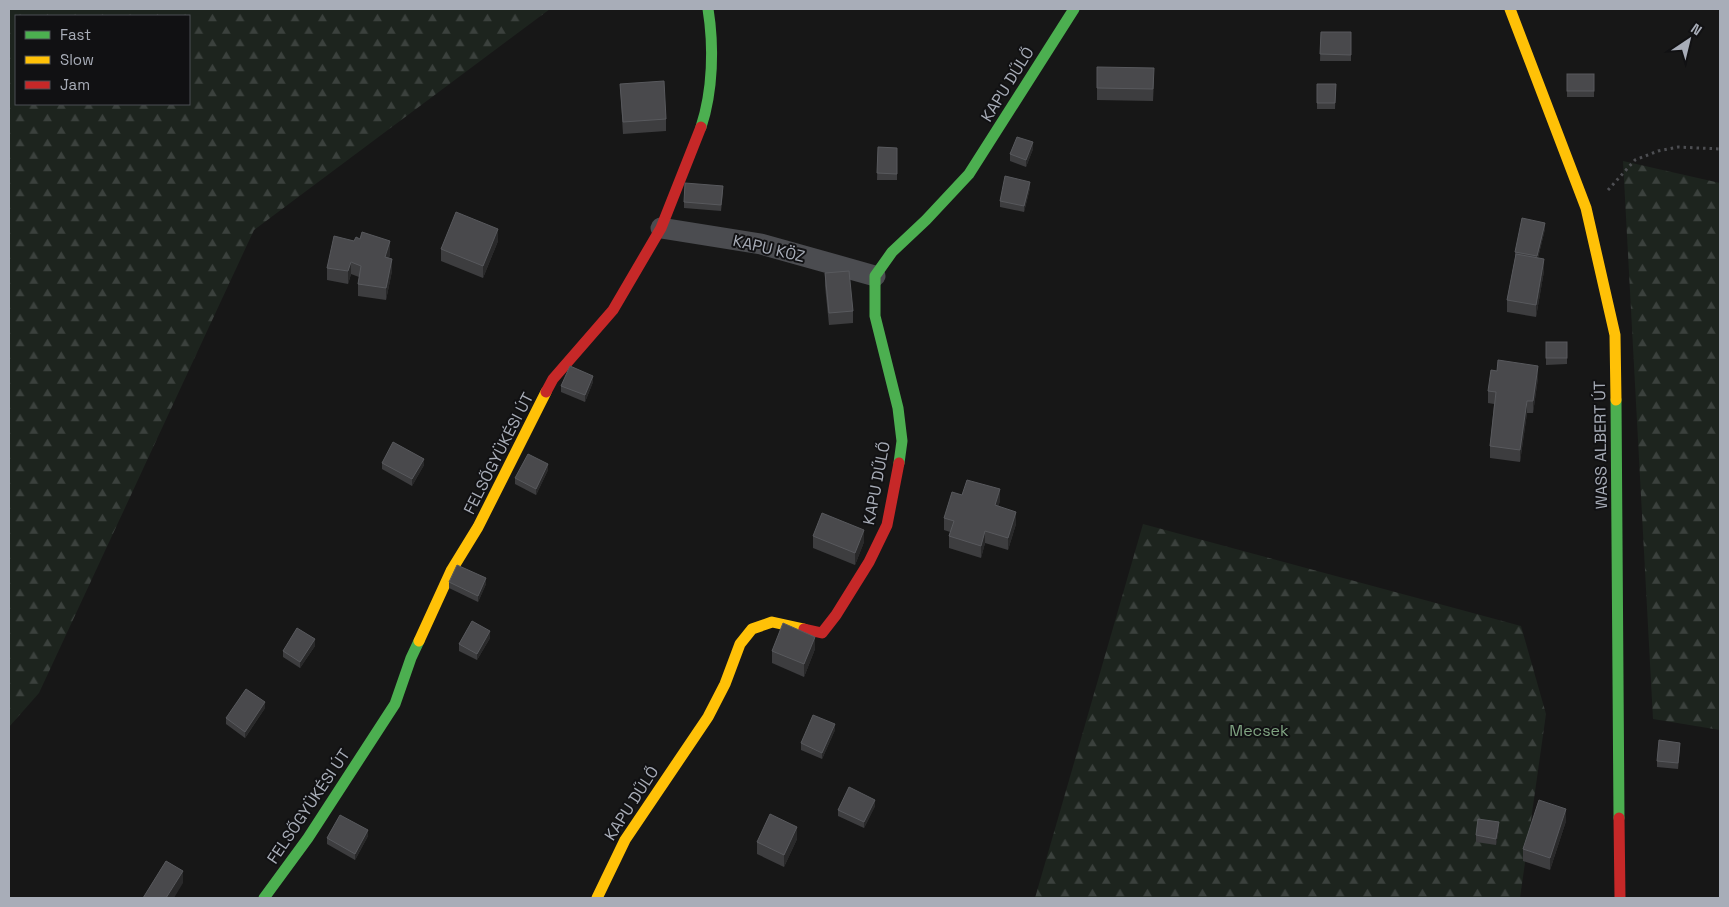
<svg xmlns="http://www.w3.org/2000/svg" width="1729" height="907" font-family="'Space Grotesk',sans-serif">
	<defs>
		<pattern id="forest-firs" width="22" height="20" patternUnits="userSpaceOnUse" patternTransform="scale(1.25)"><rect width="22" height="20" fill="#1d241e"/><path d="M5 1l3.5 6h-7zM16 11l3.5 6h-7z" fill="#3b413d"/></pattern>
	</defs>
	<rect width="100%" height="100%" fill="#171717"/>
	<g fill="url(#forest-firs)" fill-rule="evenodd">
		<path d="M9 9H550L254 230 39 693 9 727ZM16 16H189V104H16Z"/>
		<path d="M1623 161 1720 183V730L1653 719Z"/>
		<path d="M1143 524 1521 626 1546 714 1520 898H1035Z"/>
	</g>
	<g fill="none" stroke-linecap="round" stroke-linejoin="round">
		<path stroke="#4d4e52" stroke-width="3" stroke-dasharray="2.5 4" stroke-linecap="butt" d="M1608 190 1635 160 1658 151 1678 147 1720 149"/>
		<path stroke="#4b4c50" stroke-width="21" d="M661 228 761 244 875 276"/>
		<g stroke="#4caf50" stroke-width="11">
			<path d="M701 127C713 91 714 46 708 9"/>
			<path d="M1616 400 1619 818"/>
			<path d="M899 463 902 441 898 408 875 316V276L892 252 926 220 969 174 1074 9"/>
			<path d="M264 898 308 838 395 704 411 658 419 641"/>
		</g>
		<g stroke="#ffc107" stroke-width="11">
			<path d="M1510 9 1586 208 1615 335 1616 400"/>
			<path d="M419 641 451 571 478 527 546 392"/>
			<path d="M597 898 625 840 708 717 725 684 740 644 752 629 772 622 804 629"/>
		</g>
		<g stroke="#c62828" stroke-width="11">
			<path d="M546 392 553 379 613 310 661 228 701 127"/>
			<path d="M804 629 822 633 836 615 869 562 887 525 899 463"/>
			<path d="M1619 818 1620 898"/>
		</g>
	</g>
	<g fill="#3d3d3f">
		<path d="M1321 32H1351V61H1320Z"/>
		<path d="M1097 67 1154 80 1153 101 1097 100Z"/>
		<rect x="1567" y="74" width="27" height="23"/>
		<path d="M620 84 666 119V131L623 134Z"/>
		<path d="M1317 84H1336L1335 109H1317Z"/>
		<path d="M878 147 897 148V180H877Z"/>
		<path d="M1033 149 1026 167 1010 161V154Z"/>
		<path d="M1030 188 1024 212 1000 207V201Z"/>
		<path d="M723 192 721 211 684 208V202Z"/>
		<path d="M1545 229 1538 258 1544 271 1536 317 1507 312V300L1515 258V252Z"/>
		<path d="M498 241 483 278 441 261V249Z"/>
		<path d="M390 254 389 258 392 271 386 300 358 296V284L359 277 351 274 348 284 327 280V268Z"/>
		<path d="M825 273 853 311V323L829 325 825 286Z"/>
		<path d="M1546 342H1567V364L1546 365Z"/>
		<path d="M1538 378 1533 413H1527L1520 462 1490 458V446L1494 404 1488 403V391Z"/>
		<path d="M593 382 585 402 561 392V386Z"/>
		<path d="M382 463 424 465 412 486 382 469Z"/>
		<path d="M548 470 536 495 515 484V478Z"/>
		<path d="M962 495 1000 501 998 506 1016 524 1008 550 985 543 981 558 949 548V536L950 532 944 530V518Z"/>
		<path d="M813 536 864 542 855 565 813 548Z"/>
		<path d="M449 582 486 584 478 602 449 588Z"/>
		<path d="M490 638 477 660 459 651V644Z"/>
		<path d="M315 646 300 668 283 657V651Z"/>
		<path d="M815 649 804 677 772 663V651Z"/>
		<path d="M265 708 245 738 226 724V718Z"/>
		<path d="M835 730 822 759 801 750V743Z"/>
		<path d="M1680 749 1678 769 1657 767V761Z"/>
		<path d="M875 806 864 828 838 816V810Z"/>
		<path d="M1566 821 1550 870 1523 861V849Z"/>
		<path d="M1499 829 1496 845 1476 842V835Z"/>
		<path d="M368 836 355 860 327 844V838Z"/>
		<path d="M797 839 784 867 757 854V842Z"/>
	</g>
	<g fill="#29292a">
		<path d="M1033 142V149L1026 167V160Z"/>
		<path d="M1030 182V188L1024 212V206Z"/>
		<path d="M1545 223V229L1537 262V256Z"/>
		<path d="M498 229V241L483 278V266Z"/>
		<path d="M390 241V254L385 269V257Z"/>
		<path d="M392 259V271L386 300V288Z"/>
		<path d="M1544 259V271L1536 317V305Z"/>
		<path d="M351 262V274L348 284V271Z"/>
		<path d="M1538 366V378L1533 413V401Z"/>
		<path d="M593 376V382L585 402V395Z"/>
		<path d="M1527 401V413L1520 462V450Z"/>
		<path d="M424 459V465L412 486V479Z"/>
		<path d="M548 464V470L536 495V489Z"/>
		<path d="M1000 489V501L995 517V505Z"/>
		<path d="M1016 512V524L1008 550V538Z"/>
		<path d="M864 530V542L855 565V553Z"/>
		<path d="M985 531V543L981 558V546Z"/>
		<path d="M486 578V584L478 602V596Z"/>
		<path d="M490 631V638L477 660V654Z"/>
		<path d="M815 637V649L804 677V664Z"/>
		<path d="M315 639V646L300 668V662Z"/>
		<path d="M265 702V708L245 738V732Z"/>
		<path d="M835 724V730L822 759V753Z"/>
		<path d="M875 800V806L864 828V822Z"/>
		<path d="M1566 809V821L1550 870V858Z"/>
		<path d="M1499 822V829L1496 845V839Z"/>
		<path d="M797 827V839L784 867V855Z"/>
		<path d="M368 830V836L355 860V854Z"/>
		<path d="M183 871V883L174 898H166Z"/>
	</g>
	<g fill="#49494c" stroke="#58595d">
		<path d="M1321 32H1351V55L1320 54Z"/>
		<path d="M1097 67 1154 68 1153 89 1097 88Z"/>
		<rect x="1567" y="74" width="27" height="17"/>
		<path d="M664 81 666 119 623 122 620 84Z"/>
		<path d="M1317 84H1336L1335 103H1317Z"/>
		<path d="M1017 137 1033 142 1026 160 1010 154Z"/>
		<path d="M878 147 897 148V174L877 173Z"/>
		<path d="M1005 176 1030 182 1024 206 1000 201Z"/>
		<path d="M685 183 723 186 721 205 684 202Z"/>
		<path d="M456 212 498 229 483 266 441 249Z"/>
		<path d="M1522 218 1545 223 1537 256 1515 252Z"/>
		<path d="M362 232 390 241 385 257 392 259 386 288 358 284 361 266 351 262 348 271 327 268 334 236 354 241 356 237 360 239Z"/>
		<path d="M1516 254 1544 259 1536 305 1507 300Z"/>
		<path d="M849 271 853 311 829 313 825 273Z"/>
		<rect x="1546" y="342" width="21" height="16"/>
		<path d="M1498 360 1538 366 1533 401H1527L1520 450 1490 446 1496 392 1488 391 1491 370 1497 371Z"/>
		<path d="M570 366 593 376 585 395 561 386Z"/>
		<path d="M393 442 424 459 412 479 382 463Z"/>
		<path d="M528 454 548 464 536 489 515 478Z"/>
		<path d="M967 480 1000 489 995 505 1016 512 1008 538 985 531 981 546 949 536 954 521 944 518 952 492 962 495Z"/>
		<path d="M822 513 864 530 855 553 813 536Z"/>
		<path d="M457 565 486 578 478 596 449 582Z"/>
		<path d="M472 621 490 631 477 654 459 644Z"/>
		<path d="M783 623 815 637 804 664 772 651Z"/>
		<path d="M297 628 315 639 300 662 283 651Z"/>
		<path d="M246 689 265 702 245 732 226 718Z"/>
		<path d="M813 715 835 724 822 753 801 743Z"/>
		<path d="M1659 740 1680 743 1678 763 1657 761Z"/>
		<path d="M849 787 875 800 864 822 838 810Z"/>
		<path d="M1539 800 1566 809 1550 858 1523 849Z"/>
		<path d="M770 814 797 827 784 855 757 842Z"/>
		<path d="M340 815 368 830 355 854 327 838Z"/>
		<path d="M1478 819 1499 822 1496 839 1476 835Z"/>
		<path d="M166 861 183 871 166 898H143Z"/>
	</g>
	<g text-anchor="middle" stroke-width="4" stroke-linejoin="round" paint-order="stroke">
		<g font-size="16" fill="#a8adb8" stroke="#111113">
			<text transform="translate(1007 84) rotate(-58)" y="6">KAPU DŰLŐ</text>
			<text transform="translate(769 248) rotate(13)" y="6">KAPU KÖZ</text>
			<text transform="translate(1600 445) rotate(-91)" y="6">WASS ALBERT ÚT</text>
			<text transform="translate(498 453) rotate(-63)" y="6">FELSŐGYÜKÉSI ÚT</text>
			<text transform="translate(876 483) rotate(-79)" y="6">KAPU DŰLŐ</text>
			<text transform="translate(631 803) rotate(-57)" y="6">KAPU DŰLŐ</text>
			<text transform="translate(308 806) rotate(-56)" y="6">FELSŐGYÜKÉSI ÚT</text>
		</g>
		<g font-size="16" fill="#7fa381" stroke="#111113">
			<text x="1259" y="736">Mecsek</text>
		</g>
	</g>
	<rect width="1729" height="907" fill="none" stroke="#a8adb8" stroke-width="20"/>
	<rect x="15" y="15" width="175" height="90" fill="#111113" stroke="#4d4f55"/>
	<rect x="25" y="31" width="25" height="8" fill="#4caf50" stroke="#4d4f55"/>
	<text x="60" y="40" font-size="15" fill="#a8adb8">Fast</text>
	<rect x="25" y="56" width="25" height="8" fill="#ffc107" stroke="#4d4f55"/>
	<text x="60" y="65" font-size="15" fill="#a8adb8">Slow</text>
	<rect x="25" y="81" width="25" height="8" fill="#c62828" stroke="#4d4f55"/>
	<text x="60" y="90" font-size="15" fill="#a8adb8">Jam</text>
	<g transform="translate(1689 40) rotate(35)" stroke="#111113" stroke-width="4" paint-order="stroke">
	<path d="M0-4L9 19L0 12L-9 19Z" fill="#a8adb8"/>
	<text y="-8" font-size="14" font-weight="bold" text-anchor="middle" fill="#a8adb8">N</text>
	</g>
</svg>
